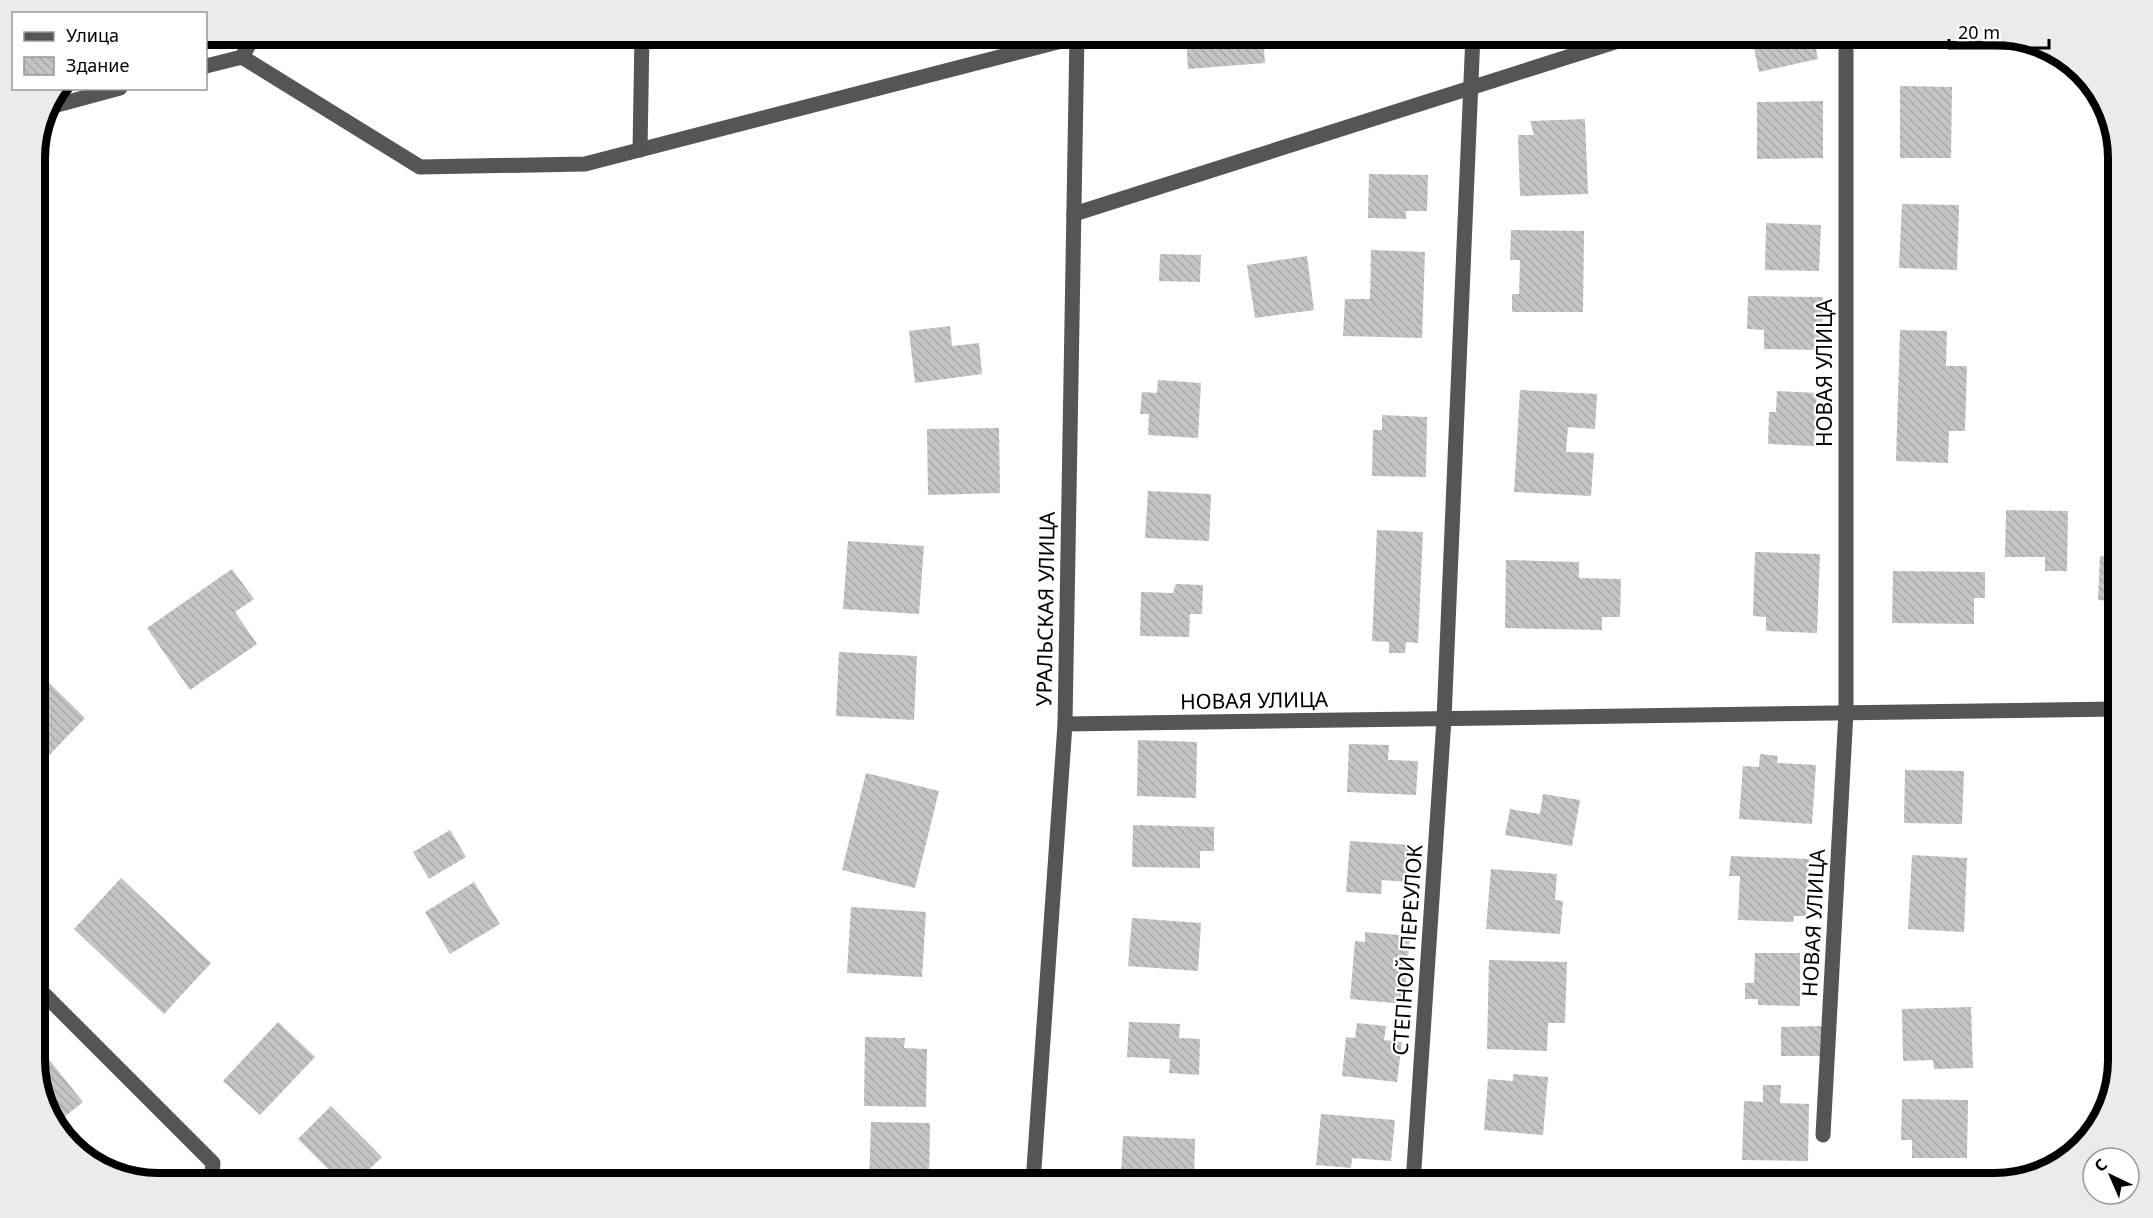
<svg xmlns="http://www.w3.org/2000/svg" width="2153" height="1218" font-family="'Noto Sans',sans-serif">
	<defs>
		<pattern id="building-back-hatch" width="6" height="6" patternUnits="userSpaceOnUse" patternTransform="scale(1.5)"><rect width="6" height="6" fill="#c4c4c4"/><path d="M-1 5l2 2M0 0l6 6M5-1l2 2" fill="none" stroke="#a7a7a7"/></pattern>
	</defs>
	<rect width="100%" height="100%" fill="#fff"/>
	<g fill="url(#building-back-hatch)">
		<path d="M318 34H400L401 38 319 45Z"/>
		<path d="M540 34H612V44L540 43Z"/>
		<path d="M1186 34H1263L1265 63 1188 69Z"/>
		<path d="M1751 34H1813L1818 59 1759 72Z"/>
		<path d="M1900 86 1952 87 1951 158H1900Z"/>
		<path d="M1823 101V158L1757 159V102Z"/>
		<path d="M1585 119 1588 194 1520 196 1518 135H1534L1530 121Z"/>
		<path d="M1369 174 1428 175 1427 211H1406V219L1368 218Z"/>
		<path d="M1902 204 1959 205 1957 270 1899 268Z"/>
		<path d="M1766 223 1821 225 1819 271 1765 270Z"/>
		<path d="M1511 230 1584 231 1583 312H1512V294H1519L1520 260H1510Z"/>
		<path d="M1371 250 1425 252 1422 338 1343 336 1345 299H1370Z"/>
		<path d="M1160 254 1201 255 1200 282 1159 281Z"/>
		<path d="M1307 256 1314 310 1255 318 1247 265Z"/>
		<path d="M1748 296 1823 297 1822 350 1764 349V330L1747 329Z"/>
		<path d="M950 326 952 346 979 343 982 374 915 383 909 331Z"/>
		<path d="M1900 330 1947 331 1946 366H1967L1965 431H1949L1948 463 1896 461Z"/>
		<path d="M1158 380 1201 383 1198 438 1148 435 1149 414H1140L1142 392 1157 393Z"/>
		<path d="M1520 390 1597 394 1595 429 1568 427 1566 452 1594 453 1591 496 1514 492Z"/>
		<path d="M1777 391 1817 393 1814 446 1768 444 1769 412H1776Z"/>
		<path d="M1382 415 1427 417 1426 477 1372 476 1373 430H1382Z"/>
		<path d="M999 428 1000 493 928 495 927 429Z"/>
		<path d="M1148 491 1211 494 1209 541 1145 538Z"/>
		<path d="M2006 510 2068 511 2067 571H2045V557H2005Z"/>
		<path d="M1377 530 1423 532 1418 643 1406 642 1405 653H1389V642L1372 641Z"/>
		<path d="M848 541 924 546 919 614 843 609Z"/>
		<path d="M1755 552 1820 554 1817 633 1766 631V617L1753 616Z"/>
		<path d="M2100 556 2118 558V601L2098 600Z"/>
		<path d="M1506 560 1579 562V578L1621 579 1620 617H1602V630L1505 628Z"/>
		<path d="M232 569 254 599 235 612 257 644 190 690 147 628Z"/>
		<path d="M1893 571 1985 572V598H1974V624L1892 623Z"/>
		<path d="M1176 584 1203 585 1202 614H1190L1189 637 1140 636 1141 592 1173 593Z"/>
		<path d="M839 652 917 656 914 720 836 716Z"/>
		<path d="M35 669 85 718 35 770Z"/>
		<path d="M1138 740 1197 742 1196 798 1137 796Z"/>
		<path d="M1349 744 1389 745 1388 760 1418 761 1416 795 1347 792Z"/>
		<path d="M1760 754 1778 756 1777 763 1816 765 1812 824 1739 819 1743 766 1759 767Z"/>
		<path d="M1905 770 1964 771 1962 824 1904 823Z"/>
		<path d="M866 773 939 791 915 888 842 870Z"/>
		<path d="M1543 794 1580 800 1572 846 1505 835 1510 809 1540 814Z"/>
		<path d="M2116 811H2118V833L2115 832Z"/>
		<path d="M1133 825 1214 827V851H1200V868L1132 867Z"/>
		<path d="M450 830 466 857 429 879 413 852Z"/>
		<path d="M1350 841 1410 845 1407 882 1382 880 1381 894 1346 892Z"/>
		<path d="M1912 855 1967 858 1964 932 1908 929Z"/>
		<path d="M1731 856 1809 859 1806 916H1794L1793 922 1738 920 1740 876H1729Z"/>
		<path d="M1491 869 1557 874 1555 900 1563 901 1560 934 1486 929Z"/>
		<path d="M121 878 211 963 164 1014 74 929Z"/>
		<path d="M474 882 500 924 450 954 425 912Z"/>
		<path d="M851 907 926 912 922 977 847 973Z"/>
		<path d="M1132 918 1201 923 1198 971 1128 966Z"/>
		<path d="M1365 932 1410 936 1404 1004 1350 999 1355 941 1365 942Z"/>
		<path d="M1755 953H1800V1006L1758 1005V999H1745V983H1754Z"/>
		<path d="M1489 960 1567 962 1565 1023H1548L1547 1051 1487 1049Z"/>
		<path d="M1971 1007 1973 1068 1934 1069 1933 1060 1903 1061 1902 1009Z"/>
		<path d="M278 1022 315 1057 260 1115 223 1081Z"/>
		<path d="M1129 1022 1180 1024 1179 1038 1200 1039 1199 1075 1169 1073 1170 1059 1127 1057Z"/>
		<path d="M1357 1023 1386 1026 1384 1040 1402 1042 1397 1082 1342 1076 1346 1037 1355 1038Z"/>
		<path d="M1822 1026V1056H1781V1027Z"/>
		<path d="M865 1037 905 1038 904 1048 927 1049 926 1107 864 1106Z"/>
		<path d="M35 1042 83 1102 54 1125 35 1068Z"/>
		<path d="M1513 1074 1548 1077 1543 1135 1484 1130 1488 1079 1513 1081Z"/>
		<path d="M1763 1085H1781L1780 1103 1809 1104 1808 1161 1742 1160 1744 1101 1763 1102Z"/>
		<path d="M1902 1099 1968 1100 1967 1158H1912V1140H1901Z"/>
		<path d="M331 1106 382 1157 355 1183H342L298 1139Z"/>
		<path d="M1321 1114 1395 1120 1391 1161 1352 1158 1351 1168 1316 1165Z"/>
		<path d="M871 1122 930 1123 929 1183H869Z"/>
		<path d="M1123 1136 1195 1139 1194 1183H1150L1151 1177 1121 1176Z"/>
		<path d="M1514 1172 1569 1174 1568 1183H1513Z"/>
	</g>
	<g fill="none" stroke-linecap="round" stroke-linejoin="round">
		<g stroke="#555" stroke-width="15">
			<path d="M242 57 255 34"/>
			<path d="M206 66 242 57 420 167 585 164 1077 37"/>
			<path d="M46 108 120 88"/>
			<path d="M640 150 642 34"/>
			<path d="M1074 214 1640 34"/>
			<path d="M1065 724 2118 709"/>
			<path d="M35 985 213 1163 211 1183"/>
			<path d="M1823 1135 1846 712V34"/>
			<path d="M1033 1183 1065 724 1077 34"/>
			<path d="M1413 1183 1444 719 1473 34"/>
		</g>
	</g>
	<g text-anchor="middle" stroke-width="4.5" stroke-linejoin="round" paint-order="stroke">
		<g font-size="21" fill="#000" stroke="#fff">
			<text transform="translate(1825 373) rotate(-90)" y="7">НОВАЯ УЛИЦА</text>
			<text transform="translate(1046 609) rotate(-89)" y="7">УРАЛЬСКАЯ УЛИЦА</text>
			<text transform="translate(1254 701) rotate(-1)" y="7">НОВАЯ УЛИЦА</text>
			<text transform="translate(1814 923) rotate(-87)" y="7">НОВАЯ УЛИЦА</text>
			<text transform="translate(1408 950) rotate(-86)" y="7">СТЕПНОЙ ПЕРЕУЛОК</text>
		</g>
	</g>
	<path d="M0 0H2153V1218H0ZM158 45H1995A113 113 0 0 1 2108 158V1060A113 113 0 0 1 1995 1173H158A113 113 0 0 1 45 1060V158A113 113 0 0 1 158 45Z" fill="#ebebeb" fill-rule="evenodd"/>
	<path fill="none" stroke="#000" stroke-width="8" d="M158 45H1995A113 113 0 0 1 2108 158V1060A113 113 0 0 1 1995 1173H158A113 113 0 0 1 45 1060V158A113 113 0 0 1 158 45Z"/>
	<rect x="12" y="12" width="195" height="78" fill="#ffffff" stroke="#999999" stroke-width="1.5"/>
	<rect x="24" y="32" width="30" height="9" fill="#555555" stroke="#999999" stroke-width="1.5"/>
	<text x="66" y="42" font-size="18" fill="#000000">Улица</text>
	<rect x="24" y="57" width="30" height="18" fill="url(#building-back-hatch)" stroke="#999999" stroke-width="1.5"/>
	<text x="66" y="72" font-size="18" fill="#000000">Здание</text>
	<g transform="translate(2111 1176) rotate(316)"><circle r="28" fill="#ffffff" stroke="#999999" stroke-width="1.5"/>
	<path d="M0-4.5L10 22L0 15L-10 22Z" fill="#000000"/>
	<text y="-9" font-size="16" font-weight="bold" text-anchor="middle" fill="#000000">С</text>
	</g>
	<path d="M1949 39v9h100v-9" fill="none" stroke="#000000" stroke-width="3"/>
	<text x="1958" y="39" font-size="18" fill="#000000" stroke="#ffffff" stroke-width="4.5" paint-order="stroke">20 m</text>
</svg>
